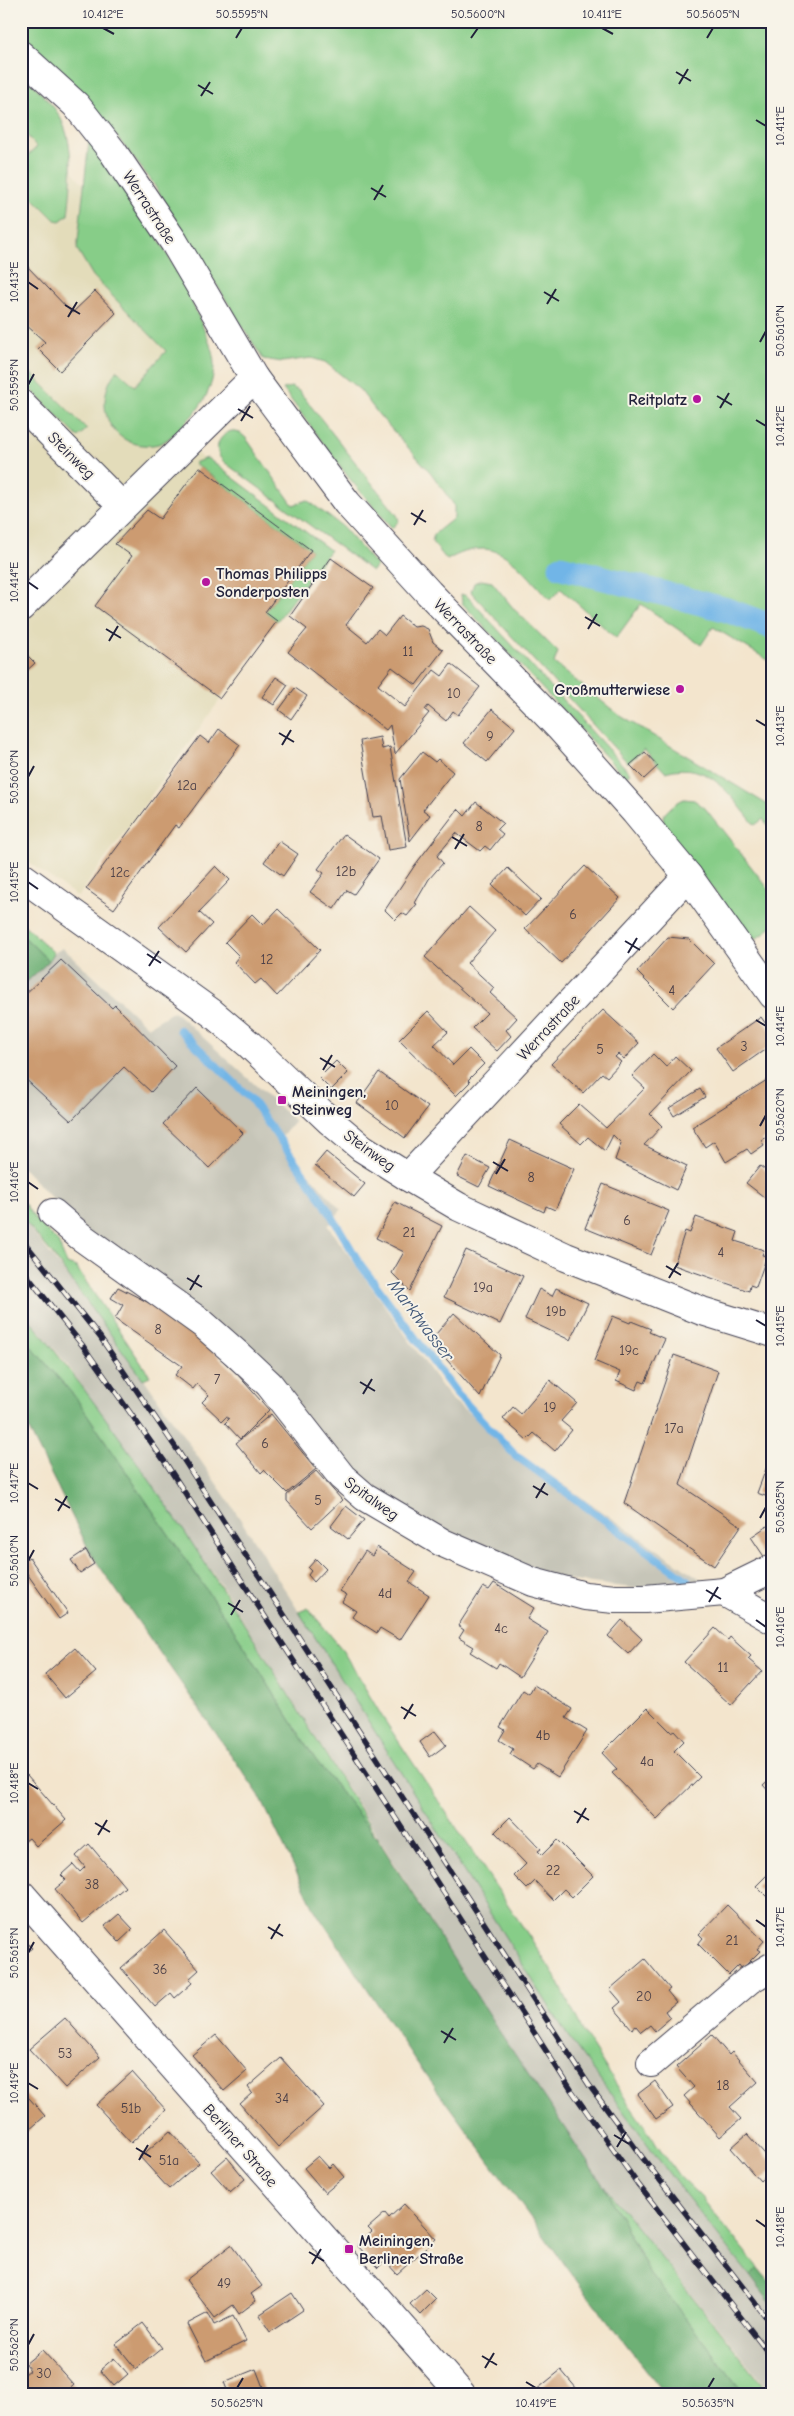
<svg xmlns="http://www.w3.org/2000/svg" width="794" height="2416" font-family="'Comic Neue',sans-serif">
	<rect width="100%" height="100%" fill="#f7f3e8"/>
	<filter id="ink" filterUnits="userSpaceOnUse"><feTurbulence type="fractalNoise" baseFrequency=".02" numOctaves="2"/><feDisplacementMap in="SourceGraphic" scale="10" xChannelSelector="R" yChannelSelector="G"/><feConvolveMatrix kernelMatrix="1 2 1 2 8 2 1 2 1" color-interpolation-filters="sRGB"/></filter>
	<filter id="wash" filterUnits="userSpaceOnUse"><feTurbulence type="fractalNoise" baseFrequency=".0096" numOctaves="4" result="noise"/><feDisplacementMap in="SourceGraphic" scale="20" xChannelSelector="R" yChannelSelector="G"/><feGaussianBlur stdDeviation="1.12" result="paint"/><feColorMatrix in="noise" values="0 0 0 0 0 0 0 0 0 0 0 0 0 0 0 0 0 1.4 0 .05"/><feComposite in="paint" operator="in"/></filter>
	<g filter="url(#wash)">
		<rect width="100%" height="100%" fill="#f3e5cd"/>
		<path fill="#e3dcba" d="M21 110 99 203 183 342 172 425 207 464 327 551 78 897 21 857Z"/>
		<g fill="#c6c5b8">
			<path d="M63 948 148 1027 174 1011 295 1121 279 1140 341 1210 328 1226 450 1398 522 1456 712 1587 665 1592 534 1576 390 1502 64 1211 21 1166V987L54 953Z"/>
			<path d="M21 1217 108 1327 230 1503 568 2036 676 2183 773 2306V2395L603 2185 497 2028 221 1585 66 1363 21 1309Z"/>
		</g>
		<g fill="#87cd88" stroke="#547862">
			<path d="M21 21H773V133L768 165 773 257V663L713 627 701 645 641 604 616 638 561 589 550 600C517 565 498 531 447 560L432 542 434 534 454 518V505L431 473 379 415 360 390 325 362 311 358 282 362 263 359 151 180 79 89 21 34Z"/>
			<path d="M21 71C32 84 45 96 55 109 76 138 72 181 68 215L60 221 55 220 21 186V162L37 147 24 132 21 115Z"/>
			<path d="M89 141C134 195 175 260 202 325 207 337 214 351 214 365 214 386 202 407 187 421 178 430 167 444 153 445 109 449 91 403 117 370L135 386 166 351 93 276 77 249Z"/>
			<path d="M21 363 87 429 78 437 21 379Z"/>
			<path d="M291 387 299 391 397 515 399 521 392 528 349 478 283 389Z"/>
			<path d="M231 431 240 433 246 438 293 505 307 500 343 527 376 565 372 571 224 462 219 456C215 444 220 436 231 431Z"/>
			<path d="M207 458 330 550 277 621 265 612 311 550 194 463Z"/>
			<path d="M481 580 492 582 514 609 558 652 554 663 619 715 773 808V832L763 819 755 825C729 795 710 759 665 772L644 749 628 763 471 592 474 583Z"/>
			<path d="M461 594 467 596 630 773 625 777 462 603Z"/>
			<path d="M684 799 694 800 705 808 771 892 773 924 764 934 757 938 749 936 664 826 663 816C669 808 675 803 684 799Z"/>
			<path d="M21 922 54 953 49 961 21 934Z"/>
			<path d="M21 1199 36 1220 58 1242 67 1264 76 1267 150 1376 143 1379 50 1251 21 1217Z"/>
			<path d="M21 1309C157 1474 266 1659 379 1841L315 1759 239 1638 76 1398 21 1335Z"/>
			<path d="M308 1608 341 1648 383 1718 533 1942 559 1983 581 2028 626 2100 679 2176 701 2197 758 2268 750 2276 676 2183 568 2036 299 1612Z"/>
			<path d="M603 2185 771 2395H745L648 2270Z"/>
		</g>
		<g fill="#6db074" stroke="#486958">
			<path d="M21 934 49 961 21 987Z"/>
			<path d="M21 1335 76 1398 239 1638 315 1759 379 1841 497 2028 603 2185 648 2270 745 2395H666L582 2288 415 2060 316 1912 259 1795 91 1554 21 1414Z"/>
			<path d="M758 2268 773 2286V2306L750 2276Z"/>
		</g>
		<path fill="#71b5e7" stroke="#4a6c91" d="M773 133V257L768 165Z"/>
		<g fill="none" stroke-linecap="round" stroke-linejoin="round">
			<path stroke="#71b5e7" stroke-width="8" d="M180 1030 251 1099 323 1201 360 1264 457 1394 515 1455 687 1580"/>
			<path stroke="#71b5e7" stroke-width="25" d="M561 567 724 609 773 627"/>
		</g>
		<g id="blocks">
			<g fill="#cc9b71">
				<path d="M26 265 72 313 95 291 116 313 60 371 38 349 45 342 25 324 21 328V270Z"/>
				<path d="M199 467 311 550 265 612 277 621 220 698 95 606 132 556 115 544 147 510 160 519Z"/>
				<path d="M331 558 373 588 346 625 367 642 378 629 385 635 400 616 414 627 421 626 428 629 433 642 443 650 416 685 392 667 378 685 405 707 434 670 442 676 451 664 480 687 458 715 453 711 446 721 428 706 425 710 429 713 395 754 390 725 386 730 288 652 307 629 290 616Z"/>
				<path d="M21 649 35 663 21 676Z"/>
				<path d="M276 677 288 685 274 705 262 697Z"/>
				<path d="M295 688 307 696 291 719 279 710Z"/>
				<path d="M492 709 515 728 487 762 464 743Z"/>
				<path d="M219 729 240 745 179 828 175 825 114 909 86 889 200 736 209 743Z"/>
				<path d="M380 737 382 749 390 747 407 847 388 850 382 816 373 817 360 741Z"/>
				<path d="M422 752 435 762 438 759 453 772 423 810 430 815 410 841 400 779Z"/>
				<path d="M645 752 658 766 644 779 630 765Z"/>
				<path d="M476 802 503 823 497 829 503 834 490 850 485 846 480 851 456 833 437 856 443 863 429 879 415 903 417 904 407 916 402 913 395 920 385 910 415 865 458 809 465 816Z"/>
				<path d="M344 834 379 859 354 894 347 890 334 909 310 892 324 873 318 869Z"/>
				<path d="M279 841 298 854 283 876 264 862Z"/>
				<path d="M216 866 230 880 199 912 212 924 186 952 159 927Z"/>
				<path d="M585 866 620 898 561 963 525 929Z"/>
				<path d="M508 868 541 899 525 916 492 885Z"/>
				<path d="M469 907 495 931 467 963 494 988 490 993 517 1018 506 1030 511 1036 497 1051 472 1028 487 1013 425 957Z"/>
				<path d="M278 909 320 950 277 996 261 979 255 984 234 962 239 956 225 942 252 914 263 925Z"/>
				<path d="M668 937 689 939 714 964 673 1008 637 972Z"/>
				<path d="M61 960 112 1008 115 1005 175 1066 151 1092 124 1067 71 1121 21 1075V998Z"/>
				<path d="M603 1010 639 1043 624 1059 618 1054 615 1057 621 1062 607 1077 602 1073 583 1093 551 1064Z"/>
				<path d="M428 1011 448 1032 434 1045 453 1065 469 1049 484 1064 468 1080 470 1082 456 1096 399 1040Z"/>
				<path d="M761 1017 773 1034V1044L733 1072 716 1048Z"/>
				<path d="M653 1054 666 1067 675 1056 691 1071 650 1114 662 1126 644 1145 687 1166 676 1190 615 1160 621 1143 613 1135 605 1151 588 1137 581 1144 559 1124 579 1104 606 1128 645 1088 632 1076Z"/>
				<path d="M336 1061 348 1073 331 1090 319 1078Z"/>
				<path d="M379 1072 428 1107 405 1138 357 1103Z"/>
				<path d="M767 1080 773 1089V1133L761 1140 764 1145 751 1154 747 1149 726 1162 714 1141 705 1147 692 1127Z"/>
				<path d="M197 1088 243 1133 209 1168 163 1124Z"/>
				<path d="M700 1089 705 1097 674 1116 669 1108Z"/>
				<path d="M510 1140 574 1169 555 1210 546 1206 544 1212 489 1186Z"/>
				<path d="M326 1152 365 1184 354 1197 315 1165Z"/>
				<path d="M467 1156 490 1168 479 1187 457 1176Z"/>
				<path d="M760 1166 773 1176V1204L746 1183Z"/>
				<path d="M603 1184 669 1211 651 1255 585 1228Z"/>
				<path d="M395 1202 442 1226 410 1291 392 1273 404 1252 376 1238Z"/>
				<path d="M696 1217 738 1232 735 1241 764 1250 762 1255 767 1256 756 1287 750 1285 749 1291 674 1265 685 1231 690 1233Z"/>
				<path d="M466 1250 523 1276 500 1324 444 1297Z"/>
				<path d="M118 1287 153 1305 201 1340 237 1374 269 1410 240 1439 225 1423 229 1419 226 1417 222 1421 202 1402 209 1395 197 1384 193 1389 175 1375 182 1366 115 1319 123 1305 111 1298Z"/>
				<path d="M556 1288 588 1303 570 1340 525 1319 539 1289 552 1296Z"/>
				<path d="M454 1313 500 1355 480 1397 430 1341Z"/>
				<path d="M613 1316 630 1323 631 1321 651 1329 649 1332 665 1339 645 1383 640 1381 636 1390 616 1381 620 1372 594 1361Z"/>
				<path d="M674 1355 718 1371 680 1485 741 1526 714 1566 624 1503Z"/>
				<path d="M550 1380 577 1403 561 1421 572 1430 555 1451 534 1433 527 1440 503 1419 513 1407 521 1414Z"/>
				<path d="M271 1414 316 1469 287 1493 264 1470 261 1473 236 1443Z"/>
				<path d="M773 1450V1494L771 1498 757 1493Z"/>
				<path d="M316 1471 342 1500 312 1528 287 1501V1495Z"/>
				<path d="M346 1506 364 1520 348 1539 331 1526Z"/>
				<path d="M773 1522V1553L765 1558 751 1537Z"/>
				<path d="M377 1547 416 1572 409 1582 429 1595 400 1640 380 1628 377 1633 352 1617 356 1611 342 1602 347 1595 340 1591 365 1551 372 1556Z"/>
				<path d="M86 1550 94 1564 80 1573 71 1560Z"/>
				<path d="M29 1557 68 1613 59 1619 21 1565V1562Z"/>
				<path d="M316 1559 326 1569 314 1582 308 1575 311 1571 308 1568Z"/>
				<path d="M494 1583 534 1608 527 1619 548 1632 520 1677 499 1663 496 1668 470 1652 474 1647 459 1638 464 1630 458 1626 483 1587 489 1590Z"/>
				<path d="M622 1620 642 1639 628 1654 608 1636Z"/>
				<path d="M715 1628 728 1640 730 1637 751 1656 748 1659 762 1671 731 1705 684 1662Z"/>
				<path d="M75 1648 96 1672 65 1698 45 1674Z"/>
				<path d="M534 1685 572 1709 566 1718 587 1731 558 1777 537 1764 533 1769 510 1754 513 1749 499 1740 505 1730 500 1727 523 1690 529 1694Z"/>
				<path d="M647 1708 671 1732 674 1730 684 1741 674 1751 700 1777 657 1819 612 1773 617 1769 602 1753Z"/>
				<path d="M435 1731 446 1745 430 1757 420 1742Z"/>
				<path d="M27 1775 66 1820 36 1846 29 1838 21 1844V1780Z"/>
				<path d="M773 1776V1796L763 1785Z"/>
				<path d="M510 1817 541 1849 538 1851 542 1855 557 1840 593 1876 572 1897 564 1889 553 1900 535 1881 527 1889 514 1876 526 1864 495 1832Z"/>
				<path d="M89 1844 125 1887 83 1923 55 1889 66 1880 61 1875 73 1864 80 1872 85 1867 76 1856Z"/>
				<path d="M773 1869V1903L756 1886Z"/>
				<path d="M727 1905 764 1941 757 1949 760 1951 742 1969 739 1965 729 1975 698 1944 703 1938 699 1934Z"/>
				<path d="M119 1914 133 1929 119 1942 105 1926Z"/>
				<path d="M164 1930 199 1970 189 1979 192 1983 175 1998 171 1993 155 2007 121 1968Z"/>
				<path d="M21 1936 32 1948 21 1957Z"/>
				<path d="M645 1959 670 1989 667 1991 676 2002 665 2011 670 2018 655 2031 650 2025 641 2032 636 2026 632 2029 614 2008 621 2002 610 1989Z"/>
				<path d="M65 2018 100 2057 65 2088 29 2049Z"/>
				<path d="M216 2035 247 2071 224 2091 192 2055Z"/>
				<path d="M712 2035 729 2055 732 2052 758 2082 730 2107 741 2119 720 2137 684 2096 694 2087 676 2067Z"/>
				<path d="M281 2058 324 2106 278 2147 240 2104 252 2093 248 2087Z"/>
				<path d="M132 2072 166 2110 131 2143 96 2105Z"/>
				<path d="M655 2081 673 2107 656 2119 638 2094Z"/>
				<path d="M21 2089 45 2116 21 2137Z"/>
				<path d="M170 2131 199 2163 169 2189 140 2157Z"/>
				<path d="M747 2134 773 2163V2169L760 2181 731 2148Z"/>
				<path d="M318 2156 329 2168 333 2164 344 2177 325 2193 304 2168Z"/>
				<path d="M227 2157 245 2179 230 2192 211 2171Z"/>
				<path d="M404 2204 436 2239 397 2274 385 2261 378 2268 357 2245 372 2232 368 2228 385 2213 389 2218Z"/>
				<path d="M231 2245 262 2286 251 2294 256 2301 239 2314 233 2305 215 2318 186 2280Z"/>
				<path d="M426 2289 436 2299 420 2315 410 2304Z"/>
				<path d="M292 2293 303 2310 270 2332 259 2315Z"/>
				<path d="M208 2313 214 2325 233 2316 246 2341 206 2361 187 2324Z"/>
				<path d="M143 2323 162 2348 136 2369 116 2344Z"/>
				<path d="M42 2350 74 2385 63 2395H29L21 2385V2377L30 2370 25 2364Z"/>
				<path d="M114 2358 128 2374 114 2386 100 2370Z"/>
				<path d="M256 2369 266 2395H229L224 2382Z"/>
				<path d="M561 2370 582 2395H530Z"/>
			</g>
		</g>
	</g>
	<g filter="url(#ink)">
		<use href="#blocks" fill-opacity="0" stroke="#413f51" stroke-width="1"/>
		<g fill="none" stroke-linecap="round" stroke-linejoin="round">
			<g stroke="#413f51" stroke-width="30">
				<g id="minor">
					<path d="M21 404 122 506"/>
					<path d="M21 607 254 378"/>
					<path d="M21 876 212 1013 250 1045 330 1121 362 1148 408 1177 459 1207 566 1257 702 1311 773 1333"/>
					<path d="M408 1177 688 876"/>
					<path d="M53 1213 80 1236 203 1324 237 1354 269 1384 342 1477 365 1497 443 1543 533 1582 585 1596 615 1599H645L724 1592 773 1568"/>
					<path d="M724 1592 773 1620"/>
					<path d="M21 1894 462 2395"/>
					<path d="M651 2063 749 1980 773 1966"/>
				</g>
			</g>
			<g stroke="#413f51" stroke-width="30">
				<path id="tertiary" d="M21 55 76 105 113 152 174 242 254 378 347 503 429 593 559 727 635 812 688 876 773 995"/>
			</g>
			<use href="#minor" stroke="#fff" stroke-width="28"/>
			<use href="#tertiary" stroke="#fff" stroke-width="28"/>
			<g stroke="#22223b" stroke-width="5.5">
				<g id="rail">
					<path d="M21 1238 100 1337 176 1448 589 2085 642 2157 773 2326"/>
					<path d="M21 1268 83 1346 165 1462 572 2091 637 2183 773 2359"/>
				</g>
			</g>
			<use href="#rail" stroke="#f7f3e8" stroke-width="4" stroke-dasharray="11" stroke-linecap="butt"/>
		</g>
	</g>
	<path fill="none" stroke="#22223b" stroke-width="2" d="M103 28 114 34M602 28 613 34M236 38 242 28M471 38 478 28M707 38 713 28M676 72 691 81M679 84 688 69M198 85 213 94M201 96 210 82M756 120 766 126M371 188 386 197M374 200 383 185M28 282 38 289M544 292 559 301M547 304 556 289M65 305 80 314M68 317 77 302M760 342 766 331M28 385 34 374M717 396 732 405M720 408 729 393M238 409 253 418M756 420 766 426M241 421 250 406M411 513 426 522M414 525 423 510M28 582 38 589M585 617 600 626M106 629 121 638M588 629 597 614M109 641 118 626M756 720 766 726M279 733 294 742M282 745 291 730M28 777 34 766M452 837 467 846M455 849 464 834M28 882 38 889M625 941 640 950M628 953 637 938M147 954 161 963M149 966 159 951M756 1020 766 1026M320 1058 335 1067M323 1070 332 1055M760 1126 766 1115M493 1162 508 1171M496 1174 505 1159M28 1182 38 1189M666 1266 681 1275M187 1278 202 1287M669 1278 678 1263M190 1290 199 1275M756 1320 766 1326M360 1382 375 1391M363 1394 372 1379M28 1483 38 1489M533 1486 548 1495M536 1498 545 1483M55 1499 70 1508M58 1511 67 1496M760 1518 766 1507M28 1561 34 1550M706 1590 721 1599M709 1602 718 1587M228 1603 243 1612M231 1615 240 1600M756 1620 766 1627M401 1707 416 1716M404 1719 413 1704M28 1783 38 1789M574 1811 589 1820M95 1823 110 1832M577 1823 586 1808M98 1835 107 1820M756 1920 766 1927M268 1927 283 1936M271 1939 280 1924M28 1953 34 1942M441 2031 456 2040M444 2043 453 2028M28 2083 38 2089M614 2135 629 2144M617 2147 626 2132M136 2148 151 2157M139 2160 148 2145M756 2220 766 2227M309 2252 324 2261M312 2264 321 2249M28 2345 34 2334M482 2356 497 2365M485 2368 494 2353M526 2382 536 2388M237 2388 243 2378M708 2388 714 2378"/>
	<g fill="#b5179e" stroke="#f7f3e8" stroke-width="2">
		<circle cx="697" cy="399" r="5"/>
		<circle cx="206" cy="582" r="5"/>
		<circle cx="680" cy="689" r="5"/>
		<rect x="277" y="1095" width="10" height="10" rx="2.5"/>
		<rect x="344" y="2244" width="10" height="10" rx="2.5"/>
	</g>
	<g text-anchor="middle" stroke-width="4" stroke-linejoin="round" paint-order="stroke">
		<g font-size="14" fill="#4c4048">
			<text x="408" y="656">11</text>
			<text x="454" y="698">10</text>
			<text x="490" y="741">9</text>
			<text x="187" y="790">12a</text>
			<text x="479" y="831">8</text>
			<text x="346" y="876">12b</text>
			<text x="120" y="877">12c</text>
			<text x="573" y="919">6</text>
			<text x="267" y="964">12</text>
			<text x="672" y="995">4</text>
			<text x="744" y="1051">3</text>
			<text x="600" y="1054">5</text>
			<text x="392" y="1110">10</text>
			<text x="531" y="1182">8</text>
			<text x="627" y="1225">6</text>
			<text x="409" y="1237">21</text>
			<text x="721" y="1257">4</text>
			<text x="483" y="1292">19a</text>
			<text x="556" y="1316">19b</text>
			<text x="158" y="1334">8</text>
			<text x="629" y="1355">19c</text>
			<text x="217" y="1384">7</text>
			<text x="550" y="1412">19</text>
			<text x="674" y="1433">17a</text>
			<text x="265" y="1448">6</text>
			<text x="318" y="1505">5</text>
			<text x="385" y="1598">4d</text>
			<text x="501" y="1633">4c</text>
			<text x="723" y="1672">11</text>
			<text x="543" y="1740">4b</text>
			<text x="647" y="1766">4a</text>
			<text x="553" y="1875">22</text>
			<text x="92" y="1889">38</text>
			<text x="732" y="1945">21</text>
			<text x="160" y="1974">36</text>
			<text x="644" y="2001">20</text>
			<text x="65" y="2058">53</text>
			<text x="723" y="2090">18</text>
			<text x="282" y="2103">34</text>
			<text x="131" y="2113">51b</text>
			<text x="169" y="2165">51a</text>
			<text x="224" y="2288">49</text>
			<text x="44" y="2378">30</text>
		</g>
		<g font-size="16" fill="#22223b" stroke="#f7f3e8">
			<text transform="translate(150 207) rotate(57)" y="6">Werrastraße</text>
			<text transform="translate(72 455) rotate(45)" y="6">Steinweg</text>
			<text transform="translate(466 631) rotate(46)" y="6">Werrastraße</text>
			<text transform="translate(548 1027) rotate(-47)" y="6">Werrastraße</text>
			<text transform="translate(370 1150) rotate(36)" y="6">Steinweg</text>
			<text transform="translate(372 1498) rotate(36)" y="6">Spitalweg</text>
			<text transform="translate(241 2145) rotate(49)" y="6">Berliner Straße</text>
		</g>
		<g font-size="16" font-weight="bold" fill="#22223b" stroke="#f7f3e8" text-anchor="start">
			<text x="687" y="405" text-anchor="end">Reitplatz</text>
			<text x="216" y="579">Thomas Philipps<tspan x="216" dy="18">Sonderposten</tspan></text>
			<text x="670" y="695" text-anchor="end">Großmutterwiese</text>
			<text x="292" y="1097">Meiningen,<tspan x="292" dy="18">Steinweg</tspan></text>
			<text x="359" y="2246">Meiningen,<tspan x="359" dy="18">Berliner Straße</tspan></text>
		</g>
		<g font-size="18" font-style="italic" fill="#3e5577" stroke="#f7f3e8">
			<text transform="translate(421 1320) rotate(53)" y="6">Marktwasser</text>
		</g>
	</g>
	<rect width="794" height="2416" fill="none" stroke="#f7f3e8" stroke-width="55"/>
	<rect x="28" y="28" width="738" height="2360" fill="none" stroke="#22223b" stroke-width="2"/>
	<g font-size="12" text-anchor="middle" fill="#22223b">
		<text x="103" y="18">10.412°E</text>
		<text x="242" y="18">50.5595°N</text>
		<text x="478" y="18">50.5600°N</text>
		<text x="602" y="18">10.411°E</text>
		<text x="713" y="18">50.5605°N</text>
		<text transform="translate(780 126) rotate(-90)" y="4">10.411°E</text>
		<text transform="translate(14 282) rotate(-90)" y="4">10.413°E</text>
		<text transform="translate(780 331) rotate(-90)" y="4">50.5610°N</text>
		<text transform="translate(14 385) rotate(-90)" y="4">50.5595°N</text>
		<text transform="translate(780 426) rotate(-90)" y="4">10.412°E</text>
		<text transform="translate(14 582) rotate(-90)" y="4">10.414°E</text>
		<text transform="translate(780 726) rotate(-90)" y="4">10.413°E</text>
		<text transform="translate(14 777) rotate(-90)" y="4">50.5600°N</text>
		<text transform="translate(14 882) rotate(-90)" y="4">10.415°E</text>
		<text transform="translate(780 1026) rotate(-90)" y="4">10.414°E</text>
		<text transform="translate(780 1115) rotate(-90)" y="4">50.5620°N</text>
		<text transform="translate(14 1182) rotate(-90)" y="4">10.416°E</text>
		<text transform="translate(780 1326) rotate(-90)" y="4">10.415°E</text>
		<text transform="translate(14 1483) rotate(-90)" y="4">10.417°E</text>
		<text transform="translate(780 1507) rotate(-90)" y="4">50.5625°N</text>
		<text transform="translate(14 1561) rotate(-90)" y="4">50.5610°N</text>
		<text transform="translate(780 1627) rotate(-90)" y="4">10.416°E</text>
		<text transform="translate(14 1783) rotate(-90)" y="4">10.418°E</text>
		<text transform="translate(780 1927) rotate(-90)" y="4">10.417°E</text>
		<text transform="translate(14 1953) rotate(-90)" y="4">50.5615°N</text>
		<text transform="translate(14 2083) rotate(-90)" y="4">10.419°E</text>
		<text transform="translate(780 2227) rotate(-90)" y="4">10.418°E</text>
		<text transform="translate(14 2345) rotate(-90)" y="4">50.5620°N</text>
		<text x="237" y="2407">50.5625°N</text>
		<text x="536" y="2407">10.419°E</text>
		<text x="708" y="2407">50.5635°N</text>
	</g>
</svg>
